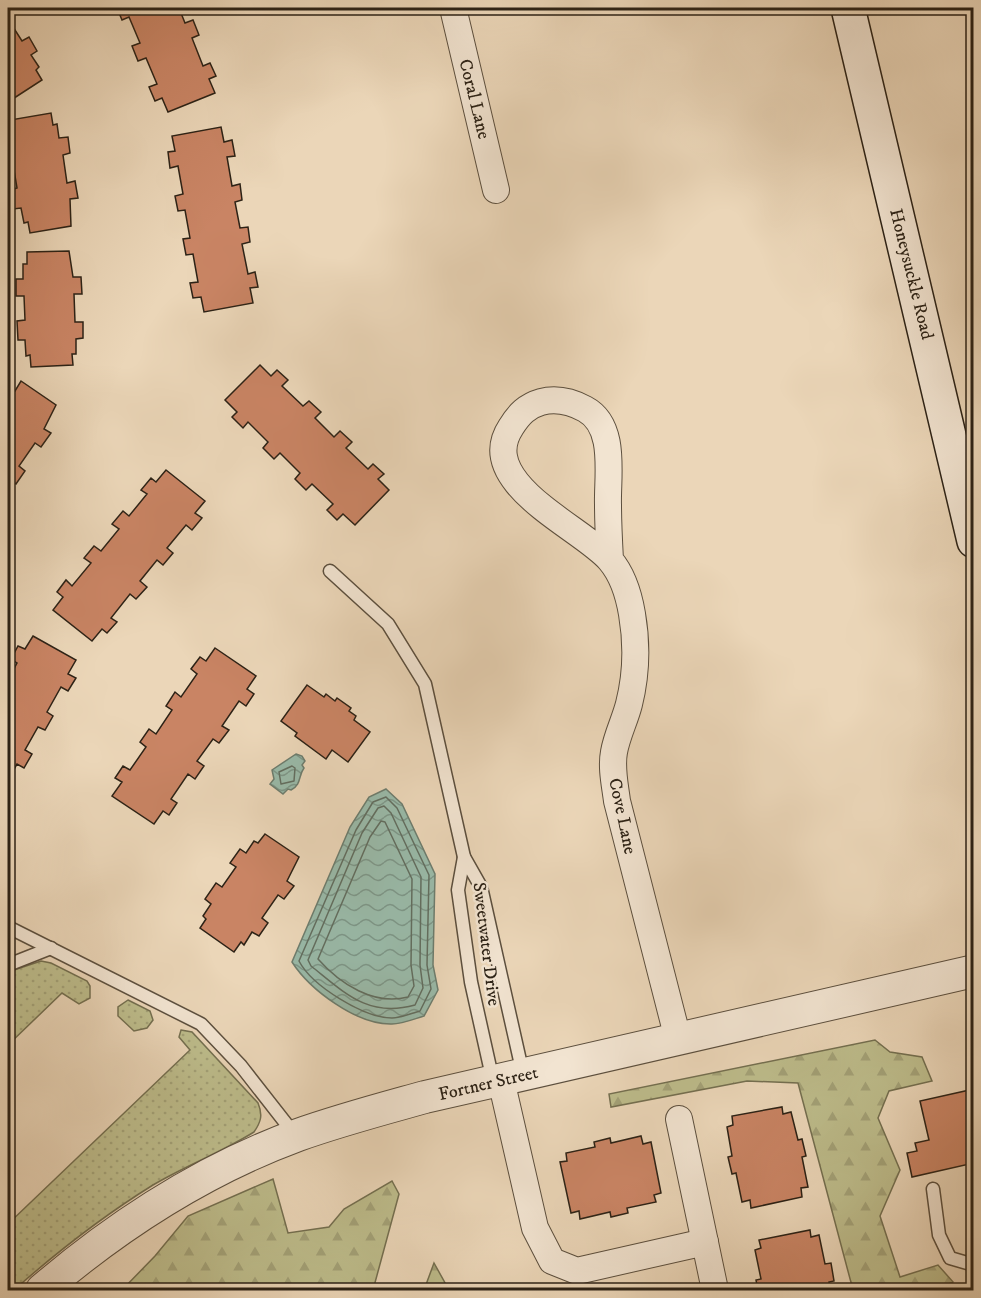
<svg xmlns="http://www.w3.org/2000/svg" width="981" height="1298" font-family="'IM FELL DW Pica',serif">
	<defs>
		<pattern id="grass-dots" width="8" height="8" patternUnits="userSpaceOnUse" patternTransform="scale(1.5)"><rect width="8" height="8" fill="#bdbc8b"/><path d="M2 2h.1M6 6h.1" fill="none" stroke="#a3a177" stroke-width="1.8" stroke-linecap="round"/></pattern>
		<pattern id="forest-firs" width="22" height="20" patternUnits="userSpaceOnUse" patternTransform="scale(1.5)"><rect width="22" height="20" fill="#bdbc8b"/><path d="M5 1l3.5 6h-7zM16 11l3.5 6h-7z" fill="#a3a177"/></pattern>
		<pattern id="water-waves" width="16" height="10" patternUnits="userSpaceOnUse" patternTransform="scale(1.5)"><rect width="16" height="10" fill="#99baa9"/><path d="M0 5q4-4 8 0t8 0" fill="none" stroke="#7d9789"/></pattern>
	</defs>
	<rect width="100%" height="100%" fill="#ebd6b8"/>
	<filter id="stains"><feTurbulence type="fractalNoise" baseFrequency=".00333" numOctaves="4"/><feColorMatrix values="0 0 0 0 .2 0 0 0 0 .09 0 0 0 0 .02 0 0 0 .5 -.17"/></filter>
	<radialGradient id="worn" r=".72"><stop offset=".6" stop-color="#630" stop-opacity="0"/><stop offset="1" stop-color="#630" stop-opacity=".3"/></radialGradient>
	<g fill="url(#grass-dots)" stroke="#746f50" stroke-width="1.5">
		<path d="M41 961 51 963 87 981 90 986V998L79 1004 62 993 8 1045V972Z"/>
		<path d="M128 1000 150 1011 153 1020 147 1028 134 1031 118 1016V1007Z"/>
		<path d="M181 1030 192 1032 258 1103C263 1115 261 1122 254 1132 222 1152 185 1166 153 1185 103 1216 57 1252 14 1290H8V1224L190 1050 179 1037Z"/>
	</g>
	<g fill="url(#forest-firs)" stroke="#746f50" stroke-width="1.5">
		<path d="M875 1040 890 1052 922 1057 932 1081 889 1091 878 1118 900 1170 880 1216 900 1277 938 1265 953 1282 935 1290H853L798 1083 747 1081 611 1107 609 1094Z"/>
		<path d="M273 1179 288 1233 329 1227 344 1209 392 1181 399 1194 373 1290H122L155 1256 188 1216Z"/>
		<path d="M434 1263 449 1290H424Z"/>
	</g>
	<g fill="url(#water-waves)" stroke="#6d7d6e" stroke-width="1.5">
		<path d="M296 754 302 756 305 761 302 765 304 768C298 776 302 784 291 790L288 789 283 794 270 784 274 779 272 770Z"/>
		<path d="M386 789 402 804 435 874 433 965 438 990 424 1016C414 1019 402 1024 392 1024 357 1025 310 990 292 962L350 827 369 797Z"/>
	</g>
	<g fill="none" stroke-linecap="round" stroke-linejoin="round">
		<g stroke="#626e60" stroke-width="1.5">
			<path d="M292 766 295 768 294 781 281 784 279 772Z"/>
			<path d="M386 797 397 808 429 875 427 965 431 989 420 1011C412 1013 401 1018 392 1018 364 1018 312 986 299 961L356 830 373 802Z"/>
			<path d="M384 806 391 813 421 877 420 965 423 988 415 1005C368 1018 345 993 311 966L308 960 362 833 378 808Z"/>
			<path d="M381 821 385 822 412 879 411 965 414 986 408 997C374 1006 340 984 318 959L370 837Z"/>
		</g>
	</g>
	<g fill="#c98464" stroke="#2c2216" stroke-width="1.5">
		<path d="M117 8H179L185 23 193 20 199 35 192 38 203 66 210 63 216 76 209 79 215 93 168 112 162 98 155 101 149 87 157 84 146 58 138 61 132 46 140 43 129 17 122 20Z"/>
		<path d="M8 19 22 41 29 37 37 51 31 55 39 67 36 70 42 80 8 102Z"/>
		<path d="M51 113 53 125 57 124 59 138 68 137 70 153 63 155 67 183 75 181 78 198 70 199 71 226 30 233 28 222 24 223 21 208 13 209 10 190 17 188 13 164 8 165V147H10L8 133 12 132 10 120Z"/>
		<path d="M221 127 224 142 232 140 235 156 227 157 232 186 240 184 242 200 235 202 240 228 248 227 250 242 242 244 248 274 255 272 258 287 250 288 253 303 204 312 201 297 193 298 190 283 198 282 193 254 186 255 183 239 190 238 185 210 178 211 175 196 183 194 178 166 170 168 168 152 175 151 172 136Z"/>
		<path d="M69 251 73 277H81L82 294H74L75 322H83V338L76 339V354H72L73 365 31 367 30 355 26 356 25 340H18L17 321 25 320 24 296H16V279H23V264H27V252Z"/>
		<path d="M260 365 271 376 277 370 288 380 282 386 303 406 309 401 321 412 315 418 334 437 340 431 352 442 346 448 368 469 373 464 384 474 378 479 389 490 355 525 343 514 337 520 327 510 333 504 312 484 306 490 295 479 300 473 280 453 274 459 263 448 268 442 248 422 243 428 232 417 237 412 225 400Z"/>
		<path d="M21 381 56 405 44 429 51 433 41 447 35 443 19 466 25 471 16 484 9 480 8 483V393L11 389 15 391Z"/>
		<path d="M166 470 205 501 195 513 202 518 192 530 186 525 167 548 173 553 163 565 157 560 140 581 147 587 136 599 130 594 111 618 117 622 107 633 102 629 92 641 53 610 63 597 57 592 66 580 72 586 91 563 84 558 94 546 101 551 119 529 112 524 123 511 129 516 147 494 141 490 151 478 156 482Z"/>
		<path d="M33 636 76 660 68 674 76 678 68 691 61 687 47 712 53 716 45 730 38 727 25 750 32 754 24 768 17 764 8 781V680L17 663 11 659 18 646 25 649Z"/>
		<path d="M215 648 256 676 247 689 254 694 246 706 239 701 222 726 229 730 219 743 213 739 197 761 204 766 195 779 188 774 171 799 177 803 169 815 163 811 154 824 112 796 122 782 115 778 123 766 130 770 146 747 140 742 149 729 156 734 172 710 166 706 175 692 181 697 197 674 191 669 200 657 206 661Z"/>
		<path d="M307 685 324 697 326 694 335 701 337 698 351 708 349 711 356 716 354 720 370 732 348 762 332 750 326 759 295 736 297 733 281 721Z"/>
		<path d="M265 834 299 857 287 881 294 886 284 899 278 895 262 918 268 923 259 936 252 932 244 945 241 942 234 952 200 928 206 919 203 916 211 904 205 899 216 883 222 887 236 867 230 863 240 849 246 853 254 841 258 843Z"/>
		<path d="M974 1089V1163L912 1177 907 1153 917 1151 915 1143 929 1140 920 1101Z"/>
		<path d="M782 1107 783 1114 791 1112 798 1140 802 1139 806 1156 802 1157 808 1187 801 1188 802 1197 751 1208 750 1200 742 1202 736 1173 732 1174 728 1157 732 1156 727 1127 733 1125 732 1116Z"/>
		<path d="M641 1136 643 1144 651 1142 661 1193 654 1195 656 1202 627 1208 628 1213 611 1217 610 1212 580 1219 579 1211 571 1213 560 1162 567 1161 566 1153 595 1147 594 1142 610 1138 611 1143Z"/>
		<path d="M974 1175V1202L968 1176Z"/>
		<path d="M810 1230 811 1237 819 1235 825 1264 831 1263 834 1281 829 1282 831 1290H758L756 1280 761 1279 755 1250 761 1248 759 1240Z"/>
	</g>
	<g fill="none" stroke-linecap="round" stroke-linejoin="round">
		<g stroke="#5c4f3e" stroke-width="15">
			<g id="service">
				<path d="M330 571 388 624 425 684 464 857 481 887 523 1074"/>
				<path d="M464 857 458 890 471 982 493 1081"/>
				<path d="M8 927 201 1024 241 1066 295 1135"/>
				<path d="M8 965 51 948"/>
				<path d="M933 1189 939 1235 950 1258 974 1265"/>
			</g>
		</g>
		<g stroke="#5c4f3e" stroke-width="28">
			<g id="minor">
				<path d="M453 8 496 190"/>
				<path d="M610 560C609 542 608 523 608 505 607 476 617 426 585 409 572 402 556 398 541 402 527 406 519 414 511 427 474 483 583 528 610 560 622 574 629 596 632 614 637 643 636 676 629 704 625 720 617 735 614 752 611 768 615 785 617 801L678 1039"/>
				<path d="M501 1080 535 1228 552 1261 577 1271 705 1242"/>
				<path d="M679 1119 715 1290"/>
			</g>
		</g>
		<g stroke="#5c4f3e" stroke-width="34">
			<path id="tertiary" d="M42 1290C118 1225 203 1170 298 1135 340 1120 382 1109 425 1097L974 971"/>
		</g>
		<g stroke="#2c2216" stroke-width="36">
			<path id="secondary" d="M848 8 974 541"/>
		</g>
		<use href="#service" stroke="#f2e4d1" stroke-width="12"/>
		<use href="#minor" stroke="#f2e4d1" stroke-width="26"/>
		<use href="#tertiary" stroke="#f2e4d1" stroke-width="32"/>
		<use href="#secondary" stroke="#f2e4d1" stroke-width="33"/>
	</g>
	<g text-anchor="middle" stroke-width="5" stroke-linejoin="round" paint-order="stroke">
		<g font-size="18" fill="#2c2216" stroke="#f2e4d1">
			<text transform="translate(475 99) rotate(76)" y="6">Coral Lane</text>
			<text transform="translate(912 274) rotate(76)" y="6">Honeysuckle Road</text>
			<text transform="translate(623 816) rotate(78)" y="6">Cove Lane</text>
			<text transform="translate(487 944) rotate(83)" y="6">Sweetwater Drive</text>
			<text transform="translate(488 1083) rotate(-13)" y="6">Fortner Street</text>
		</g>
	</g>
	<rect width="981" height="1298" fill="none" stroke="#ebd6b8" stroke-width="30"/>
	<rect x="9" y="9" width="963" height="1280" fill="none" stroke="#2c2216" stroke-width="3"/>
	<rect x="15" y="15" width="951" height="1268" fill="none" stroke="#2c2216" stroke-width="1.5"/>
	<rect width="100%" height="100%" filter="url(#stains)"/>
	<rect width="100%" height="100%" fill="url(#worn)"/>
</svg>
